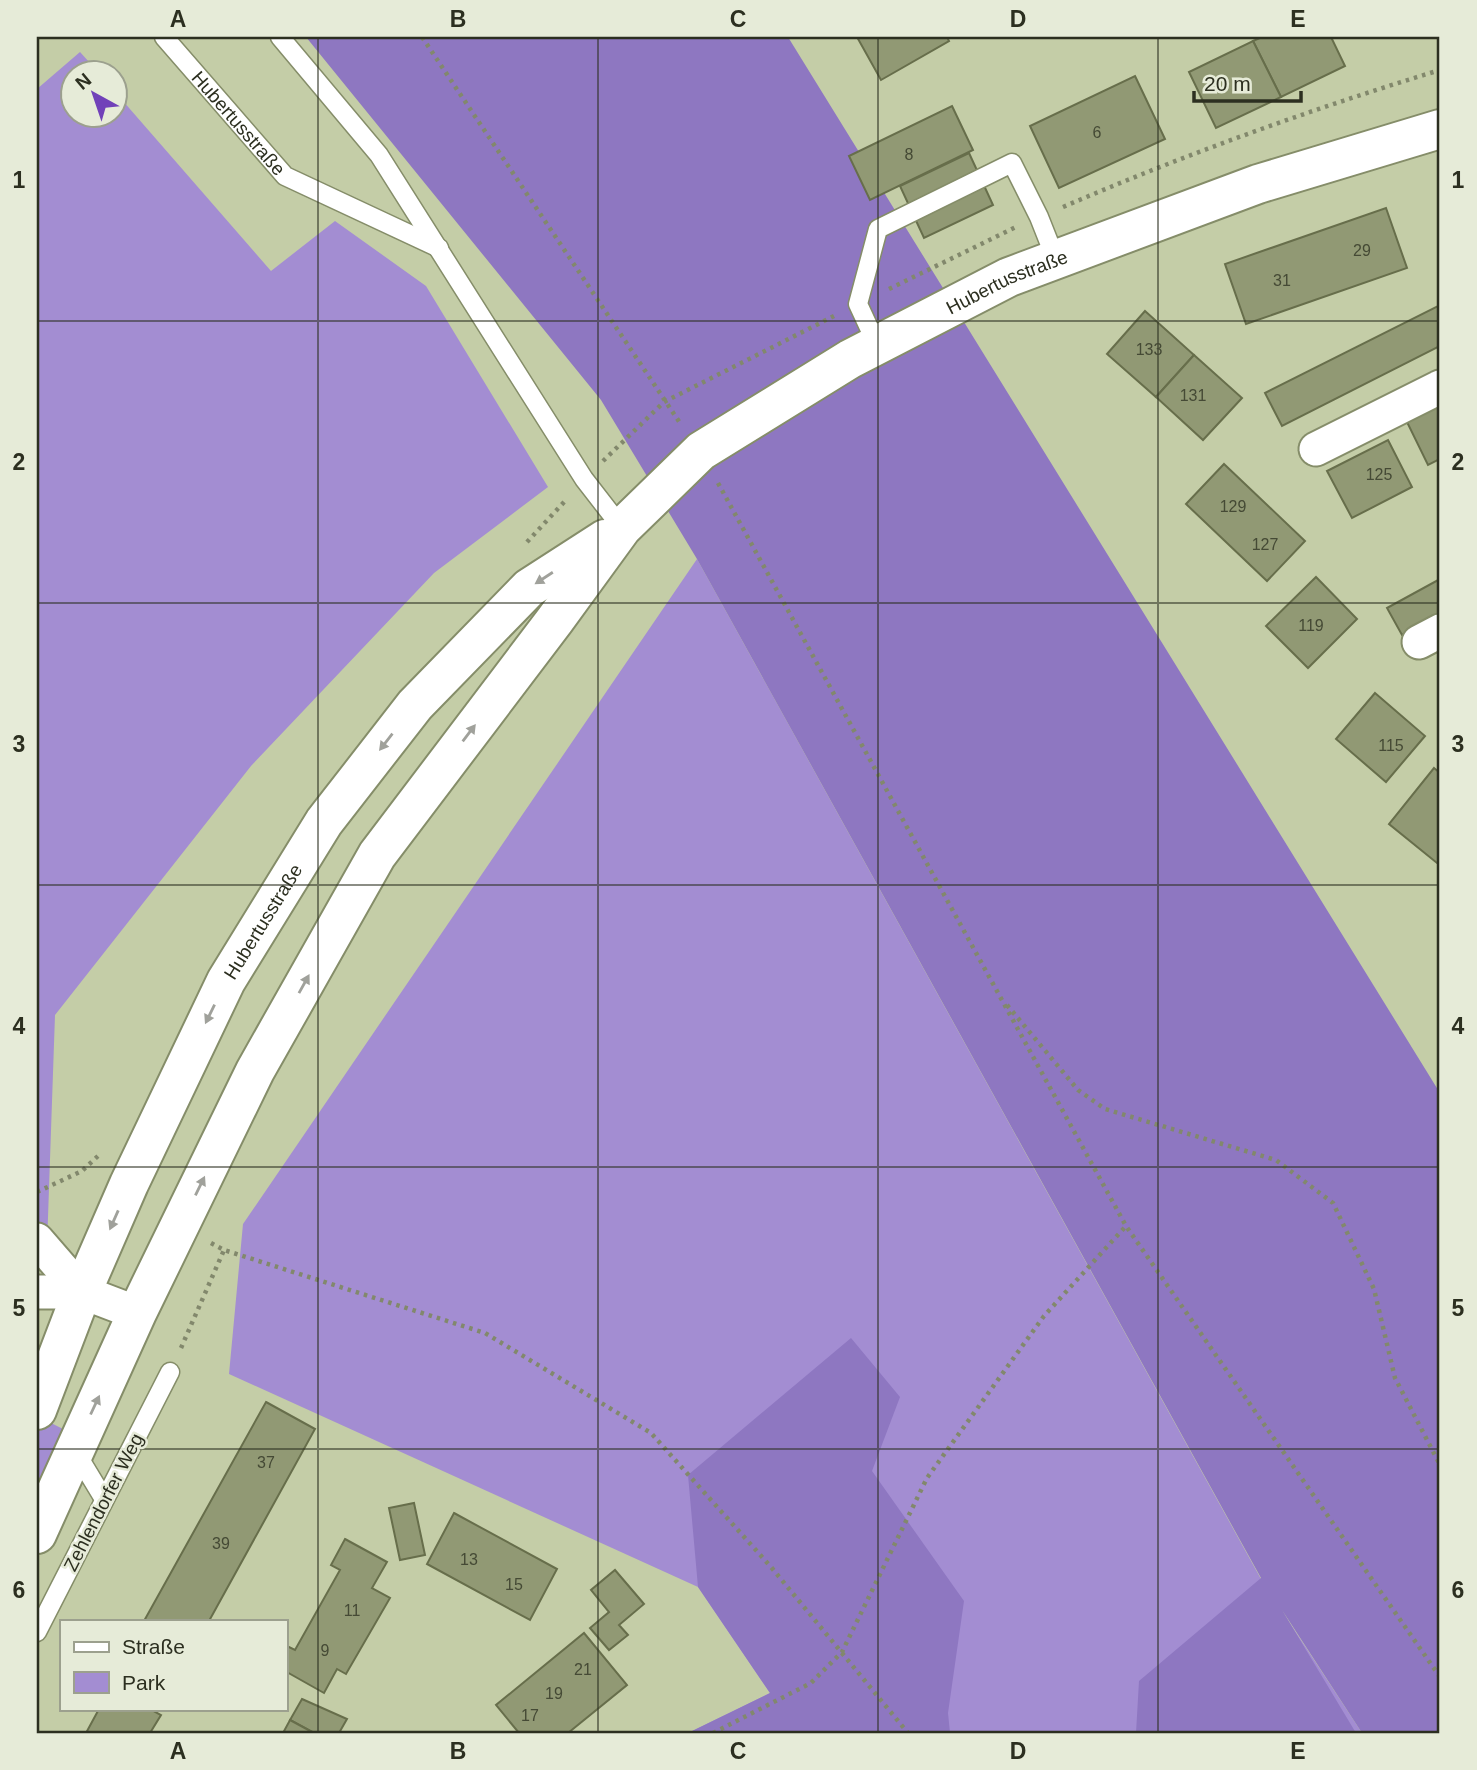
<svg xmlns="http://www.w3.org/2000/svg" width="1477" height="1770" font-family="Helvetica,sans-serif">
	<rect width="100%" height="100%" fill="#c4cda7"/>
	<g fill="#a38dd2">
		<path d="M80 52 99 73 74 74V116H116V93L271 271 335 221 426 286 548 487 434 573 251 766 55 1015 47 1246 37 1267V89Z"/>
		<path d="M697 559 1261 1579 1362 1733H688L770 1693 698 1587 229 1374 243 1224Z"/>
		<path d="M43 1419 67 1431 37 1496V1432Z"/>
	</g>
	<g fill="#8e77c1">
		<path d="M306 37H788L1440 1093V1733H1362L1282 1610 1356 1733H1136L1139 1681 1261 1578 697 559 601 400Z"/>
		<path d="M851 1338 900 1397 872 1471 964 1601 948 1713 950 1733H688L770 1693 698 1587 688 1475Z"/>
	</g>
	<g fill="#919974" stroke="#676e4b" stroke-width="2">
		<path d="M857 37H947L949 41 881 80Z"/>
		<path d="M1262 37H1331L1345 66 1281 97 1253 41Z"/>
		<path d="M1253 41 1281 97 1216 128 1189 72Z"/>
		<path d="M1135 76 1165 139 1059 188 1030 126Z"/>
		<path d="M952 106 973 150 870 200 849 156Z"/>
		<path d="M969 153 993 205 924 238 900 186Z"/>
		<path d="M1386 208 1407 268 1246 324 1225 264Z"/>
		<path d="M1440 305V346L1282 426 1265 393Z"/>
		<path d="M1145 311 1194 355 1156 397 1107 354Z"/>
		<path d="M1194 355 1242 398 1203 440 1156 397Z"/>
		<path d="M1440 403V459L1428 465 1406 420Z"/>
		<path d="M1388 440 1412 487 1352 518 1327 471Z"/>
		<path d="M1224 464 1305 541 1267 581 1186 504Z"/>
		<path d="M1316 577 1357 619 1308 668 1266 626Z"/>
		<path d="M1440 579V614L1402 635 1387 608Z"/>
		<path d="M1375 693 1425 736 1386 782 1336 739Z"/>
		<path d="M1434 768 1440 773V860L1437 863 1389 824Z"/>
		<path d="M266 1402 315 1429 209 1621H144Z"/>
		<path d="M414 1503 425 1555 400 1560 389 1508Z"/>
		<path d="M454 1513 557 1569 530 1620 427 1564Z"/>
		<path d="M345 1539 387 1562 372 1588 390 1598 346 1674 337 1669 324 1693 285 1671V1649L287 1646 295 1650 340 1570 331 1565Z"/>
		<path d="M615 1570 644 1604 619 1625 628 1635 609 1650 590 1628 609 1612 591 1590Z"/>
		<path d="M584 1633 627 1685 568 1733H519L496 1705Z"/>
		<path d="M302 1699 347 1719 339 1733H314L290 1720Z"/>
		<path d="M99 1709H150L161 1715 150 1733H86Z"/>
		<path d="M290 1720 314 1733H283Z"/>
	</g>
	<g fill="none" stroke-linecap="round" stroke-linejoin="round">
		<g stroke="#858d69" stroke-width="21">
			<g id="service">
				<path id="s1" d="M164 37 285 176 439 248"/>
				<path d="M280 37 379 155 584 479 622 528"/>
				<path d="M877 345 858 304 878 229 1012 163 1039 217 1056 260"/>
				<path d="M75 1451 104 1499"/>
				<path d="M37 1632 170 1372"/>
			</g>
		</g>
		<g stroke="#858d69" stroke-width="37">
			<g id="minor">
				<path d="M1316 449 1440 387"/>
				<path d="M1419 642 1440 631"/>
				<path d="M37 1240 82 1292"/>
				<path d="M37 1292H82L137 1313"/>
			</g>
		</g>
		<g stroke="#858d69" stroke-width="42">
			<g id="tertiary">
				<path id="s2" d="M37 1410 82 1292 129 1184 226 981 324 822 415 705 529 588 605 539"/>
				<path id="s3" d="M37 1534 137 1313 255 1071 377 855 555 620 622 528 701 451 850 359 1009 277 1258 184 1440 129"/>
			</g>
		</g>
		<g stroke="#82886c" stroke-width="4.5" stroke-dasharray="3.5 5" stroke-linecap="butt">
			<path d="M422 37 680 423"/>
			<path d="M1063 207C1186 154 1312 109 1440 70"/>
			<path d="M889 289 1016 227"/>
			<path d="M603 461 664 402 834 316"/>
			<path d="M718 483 1126 1226 1440 1677"/>
			<path d="M527 542 566 500"/>
			<path d="M1007 1005 1078 1090 1105 1109 1276 1160 1333 1203 1374 1289 1395 1378 1440 1465"/>
			<path d="M37 1192 82 1171 99 1155"/>
			<path d="M211 1243 224 1250 485 1333 651 1433 771 1567 908 1733"/>
			<path d="M181 1348 224 1250"/>
			<path d="M713 1733 811 1683 842 1652 927 1478 1044 1316 1126 1226"/>
		</g>
		<use href="#service" stroke="#fff" stroke-width="18"/>
		<use href="#minor" stroke="#fff" stroke-width="33"/>
		<use href="#tertiary" stroke="#fff" stroke-width="38"/>
	</g>
	<defs><path id="oneway-solid" d="M-6-.8H1V-3.2L6.5 0L1 3.2V.8H-6Z" transform="scale(1.75)"/></defs>
	<g fill="#a0a19b">
		<use href="#oneway-solid" transform="translate(544 578) rotate(147)"/>
		<use href="#oneway-solid" transform="translate(469 733) rotate(-53)"/>
		<use href="#oneway-solid" transform="translate(386 742) rotate(128)"/>
		<use href="#oneway-solid" transform="translate(304 984) rotate(-61)"/>
		<use href="#oneway-solid" transform="translate(210 1014) rotate(116)"/>
		<use href="#oneway-solid" transform="translate(200 1186) rotate(-64)"/>
		<use href="#oneway-solid" transform="translate(114 1220) rotate(114)"/>
		<use href="#oneway-solid" transform="translate(95 1405) rotate(-65)"/>
	</g>
	<path fill="none" stroke="#2c2f20" stroke-width="2" stroke-opacity="0.55" d="M318 37V1733M598 37V1733M878 37V1733M1158 37V1733M37 321H1440M37 603H1440M37 885H1440M37 1167H1440M37 1449H1440"/>
	<g text-anchor="middle" stroke-width="5" stroke-linejoin="round" paint-order="stroke">
		<g font-size="16" fill="#454a35">
			<text x="1097" y="138">6</text>
			<text x="909" y="160">8</text>
			<text x="1362" y="256">29</text>
			<text x="1282" y="286">31</text>
			<text x="1149" y="355">133</text>
			<text x="1193" y="401">131</text>
			<text x="1379" y="480">125</text>
			<text x="1233" y="512">129</text>
			<text x="1265" y="550">127</text>
			<text x="1311" y="631">119</text>
			<text x="1391" y="751">115</text>
			<text x="266" y="1468">37</text>
			<text x="221" y="1549">39</text>
			<text x="469" y="1565">13</text>
			<text x="514" y="1590">15</text>
			<text x="352" y="1616">11</text>
			<text x="325" y="1656">9</text>
			<text x="583" y="1675">21</text>
			<text x="554" y="1699">19</text>
			<text x="530" y="1721">17</text>
		</g>
		<g font-size="19" fill="#2c2f20" stroke="#e6ebd8">
			<text dy="7" stroke="none"><textPath href="#s1" startOffset="114">Hubertusstraße</textPath></text>
			<text dy="7" stroke="none"><textPath href="#s3" startOffset="1629">Hubertusstraße</textPath></text>
			<text dy="7" stroke="none"><textPath href="#s2" startOffset="539">Hubertusstraße</textPath></text>
			<text transform="translate(103 1502) rotate(-63)" y="7">Zehlendorfer Weg</text>
		</g>
	</g>
	<rect width="1477" height="1770" fill="none" stroke="#e6ebd8" stroke-width="77"/>
	<rect x="60" y="1620" width="228" height="91" fill="#e6ebd8" stroke="#9ca08e" stroke-width="2"/>
	<rect x="74" y="1642" width="35" height="10" fill="#ffffff" stroke="#9ca08e" stroke-width="2"/>
	<text x="122" y="1654" font-size="21" fill="#2c2f20">Straße</text>
	<rect x="74" y="1672" width="35" height="21" fill="#a38dd2" stroke="#9ca08e" stroke-width="2"/>
	<text x="122" y="1690" font-size="21" fill="#2c2f20">Park</text>
	<g transform="translate(94 94) rotate(320)"><circle r="33" fill="#e6ebd8" stroke="#9ca08e" stroke-width="2"/>
	<path d="M0-5L12 26L0 18L-12 26Z" fill="#7141b9"/>
	<text y="-10" font-size="19" font-weight="bold" text-anchor="middle" fill="#2c2f20">N</text>
	</g>
	<path d="M1194 91v10h107v-10" fill="none" stroke="#2c2f20" stroke-width="3.5"/>
	<text x="1204" y="91" font-size="21" fill="#2c2f20" stroke="#e6ebd8" stroke-width="5" paint-order="stroke">20 m</text>
	<rect x="38" y="38" width="1400" height="1694" fill="none" stroke="#2c2f20" stroke-width="2.5"/>
	<g font-size="23" text-anchor="middle" font-weight="bold" fill="#2c2f20">
		<text x="178" y="27">A</text>
		<text x="458" y="27">B</text>
		<text x="738" y="27">C</text>
		<text x="1018" y="27">D</text>
		<text x="1298" y="27">E</text>
		<text x="19" y="188">1</text>
		<text x="1458" y="188">1</text>
		<text x="19" y="470">2</text>
		<text x="1458" y="470">2</text>
		<text x="19" y="752">3</text>
		<text x="1458" y="752">3</text>
		<text x="19" y="1034">4</text>
		<text x="1458" y="1034">4</text>
		<text x="19" y="1316">5</text>
		<text x="1458" y="1316">5</text>
		<text x="19" y="1598">6</text>
		<text x="1458" y="1598">6</text>
		<text x="178" y="1759">A</text>
		<text x="458" y="1759">B</text>
		<text x="738" y="1759">C</text>
		<text x="1018" y="1759">D</text>
		<text x="1298" y="1759">E</text>
	</g>
</svg>
